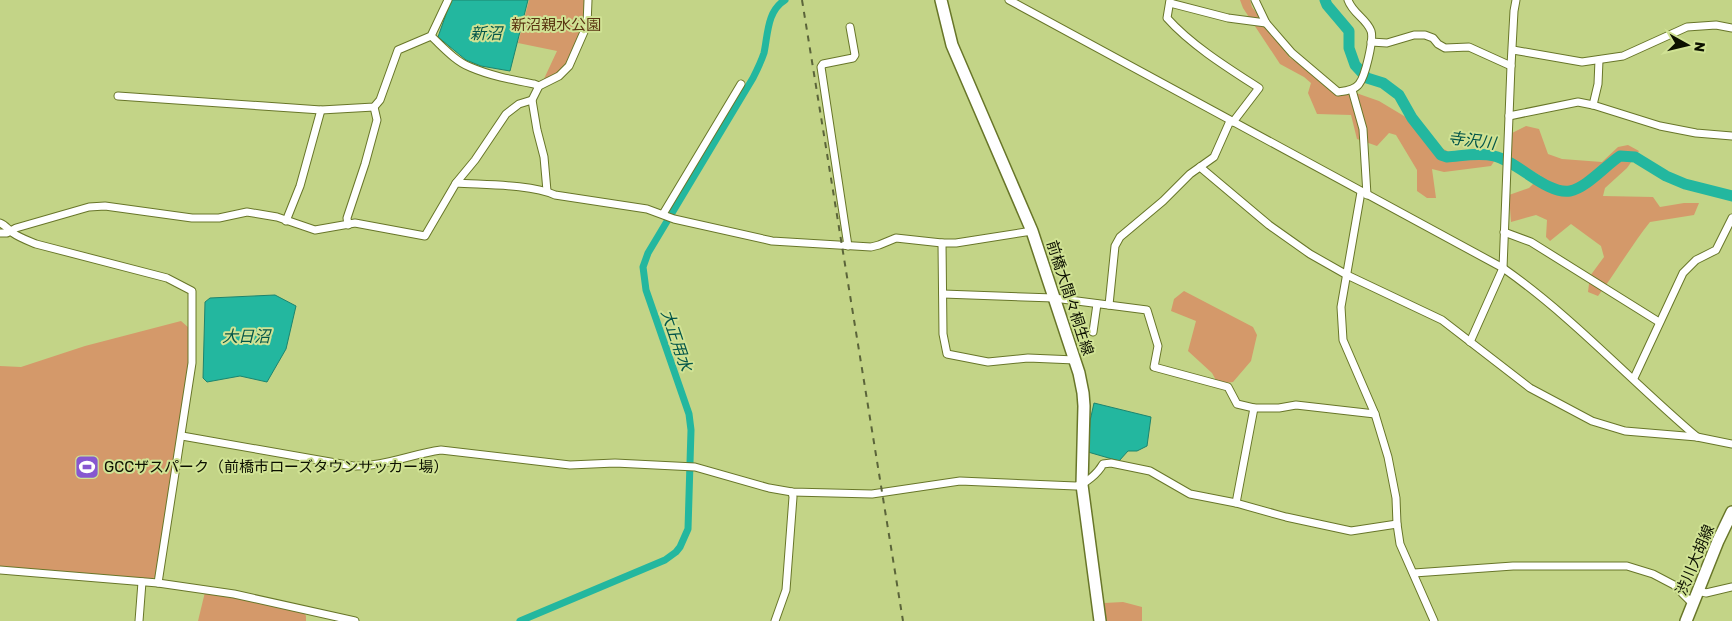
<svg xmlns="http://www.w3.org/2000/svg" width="1732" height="621" font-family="Rubik,'Noto Sans JP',sans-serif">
	<rect width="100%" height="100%" fill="#c3d487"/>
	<g fill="#d4996a">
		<path d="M529 0H585L584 25 567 65 558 74 543 81 557 51 518 43Z"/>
		<path d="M1240 0H1250L1252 7 1290 58 1339 87 1379 101 1409 119 1436 145 1453 154 1476 153 1495 160 1491 166 1444 172 1432 169 1436 198H1427L1417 191V170L1396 135 1389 133 1377 146 1357 139 1351 115 1317 114 1308 93 1311 83 1304 77 1280 64 1243 8Z"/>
		<path d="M1526 126 1539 129 1548 154 1562 159 1602 162 1618 147 1628 145 1639 151 1627 168 1605 188 1603 196 1653 197 1660 207 1684 203H1699L1694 215 1650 222C1631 246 1616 272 1598 296L1588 292 1590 276 1604 257 1601 246 1571 224 1550 241 1546 237 1547 220 1536 215 1511 222 1509 195 1529 188 1541 176 1512 159V133Z"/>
		<path d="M1184 291 1253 327 1257 335 1251 361 1233 382 1218 384 1212 373 1188 351 1196 321 1171 311 1174 299Z"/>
		<path d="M181 321 189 328V361L156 576 152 579 0 567V366L21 367 85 346Z"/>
		<path d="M205 592 304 612 306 616V621H198Z"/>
		<path d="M1123 602 1142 607V621H1106L1104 603Z"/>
	</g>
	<g fill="#23b79f" stroke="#1c856f">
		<path d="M451 0H528L510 71 481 66 466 60 438 37Z"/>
		<path d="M275 295 296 306 286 349 267 382 240 376 207 382 203 378 205 302 210 298Z"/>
		<path d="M1094 403 1151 417 1147 446 1137 451H1128L1119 461 1088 452 1090 421Z"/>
	</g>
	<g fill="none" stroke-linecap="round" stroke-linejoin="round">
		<path stroke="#23b79f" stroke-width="7" d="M520 621 665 560 676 552 680 547 688 529 691 430 689 414 646 290 643 267 648 253 753 78C757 70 761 62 764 53 768 34 767 11 785 0"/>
		<path stroke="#23b79f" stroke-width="11" d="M1325 0 1327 5 1349 31V48L1355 65 1367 78 1383 83 1399 95 1412 118 1441 155 1447 157C1462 156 1479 152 1494 156 1517 161 1547 195 1570 191 1586 188 1605 166 1620 156L1635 157 1666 176 1685 184 1732 196"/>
		<g stroke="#687629" stroke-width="9">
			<g id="street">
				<path d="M1009 0 1503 268C1573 317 1632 382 1697 437"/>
				<path d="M1170 0 1167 18C1191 45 1228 68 1259 88L1233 122"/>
				<path d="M1255 0 1266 23 1292 53 1338 92C1345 91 1355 90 1359 84 1365 77 1374 40 1371 31 1366 18 1353 14 1348 0"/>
				<path d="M1170 3 1228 18 1266 23"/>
				<path d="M431 36C443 47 455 61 470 67 491 76 513 80 534 84L539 86"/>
				<path d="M1371 42 1387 43 1414 35H1425L1433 38 1438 44 1445 48 1469 47 1511 66"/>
				<path d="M1513 50 1582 62 1623 56 1687 27 1716 25 1732 28"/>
				<path d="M1352 90 1363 129 1367 195"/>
				<path d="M118 96 321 110 374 107 380 100 398 50 431 36 448 0"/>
				<path d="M1593 105 1598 84 1599 60"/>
				<path d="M1509 116 1578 102 1593 105 1660 126 1696 133 1732 136"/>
				<path d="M1200 167 1269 225 1310 254 1347 275 1442 320 1530 388 1592 421 1625 431 1697 437 1732 444"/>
				<path d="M456 183 475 160 506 114 519 104 532 100"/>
				<path d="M547 191 544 157 537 130 532 100 539 86 559 76 569 66 587 25 588 0"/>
				<path d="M1361 192 1341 307 1343 340 1375 414 1388 457 1396 498 1397 524 1400 544 1434 621"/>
				<path d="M663 214 741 84"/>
				<path d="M286 221 300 186 321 110"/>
				<path d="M0 223C6 225 8 230 13 233 20 238 29 241 36 244L167 278 192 291V363L158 583"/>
				<path d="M348 225 347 218 365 164 377 120 374 107"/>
				<path d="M1504 232 1531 242 1659 322"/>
				<path d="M0 233H7L16 228 89 207 105 206 192 218H219L247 212 277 217 315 230 355 223 425 236 456 183C483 185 531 184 555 195L647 209 674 219 772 241 871 247 879 245 896 238 942 243H956L1032 231"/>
				<path d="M942 243 943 334 947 354 988 362 1028 358 1075 360"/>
				<path d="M848 246 821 67 823 64 853 58 855 55 850 27"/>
				<path d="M943 294 1054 298 1147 310 1158 346 1154 367 1228 387 1237 404 1254 408H1279L1296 405 1375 414"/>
				<path d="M1109 305 1115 246 1120 237 1163 201 1190 174 1214 157 1230 121"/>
				<path d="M1093 332 1097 304"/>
				<path d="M1470 342 1503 268 1511 66 1514 11 1516 0"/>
				<path d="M1634 378 1683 273 1696 260 1716 250 1732 218"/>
				<path d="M182 436 353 466C383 467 411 454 441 450L570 465 615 463 695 467 769 488 792 492 872 494 960 481 1076 486C1086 484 1098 473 1103 464L1111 463 1150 471 1190 494 1236 503 1286 517 1351 531 1397 524"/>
				<path d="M1236 503 1254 408"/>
				<path d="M0 570 158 583 234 594 355 621"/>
				<path d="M1414 573 1513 566H1627L1653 574 1674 585 1689 600 1694 602"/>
				<path d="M1698 591 1706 593 1732 587"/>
				<path d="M139 621 142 582"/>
				<path d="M775 621 786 590 793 497 792 492"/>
			</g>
		</g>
		<g stroke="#687629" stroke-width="14">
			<g id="primary">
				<path d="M941 0 952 45 1032 231 1079 373 1083 393 1084 406 1082 485 1100 621"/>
				<path d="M1686 621 1718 541 1732 512"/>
			</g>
		</g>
		<use href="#street" stroke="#fff" stroke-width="7"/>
		<use href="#primary" stroke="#fff" stroke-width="11"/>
		<path stroke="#5b643a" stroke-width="2" stroke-dasharray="6 6" stroke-linecap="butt" d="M802 0 903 621"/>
	</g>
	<defs>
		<g id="stadium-square" transform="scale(1.25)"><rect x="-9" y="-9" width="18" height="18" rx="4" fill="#8757d0" stroke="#d0e294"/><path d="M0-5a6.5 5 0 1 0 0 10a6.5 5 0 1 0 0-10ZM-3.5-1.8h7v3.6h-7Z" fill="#fff"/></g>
	</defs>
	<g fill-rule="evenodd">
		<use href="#stadium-square" x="87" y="467"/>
	</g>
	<g text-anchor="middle" stroke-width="4" stroke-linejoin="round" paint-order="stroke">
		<g font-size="15" fill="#5a3411" stroke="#d0e294">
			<text x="556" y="30">新沼親水公園</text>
		</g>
		<g font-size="15" fill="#0c1000" stroke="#d0e294">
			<text transform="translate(1070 298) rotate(72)" y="5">前橋大間々桐生線</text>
			<text transform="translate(1695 560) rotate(-67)" y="5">渋川大胡線</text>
		</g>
		<g font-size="15" fill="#0c1000" stroke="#d0e294" text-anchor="start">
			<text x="104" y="472">GCCザスパーク（前橋市ローズタウンサッカー場）</text>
		</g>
		<g font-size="16" font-style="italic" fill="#035549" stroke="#d0e294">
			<text x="486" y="39">新沼</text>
			<text transform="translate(1472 140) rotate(7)" y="6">寺沢川</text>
			<text x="246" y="342">大日沼</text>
			<text transform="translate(677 340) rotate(71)" y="6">大正用水</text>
		</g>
	</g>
	<g transform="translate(1687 45) rotate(98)" stroke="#d0e294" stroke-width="4" paint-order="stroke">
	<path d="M0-4L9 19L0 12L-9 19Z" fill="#0c1000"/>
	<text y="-8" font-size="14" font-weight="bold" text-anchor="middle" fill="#0c1000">N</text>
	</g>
</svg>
